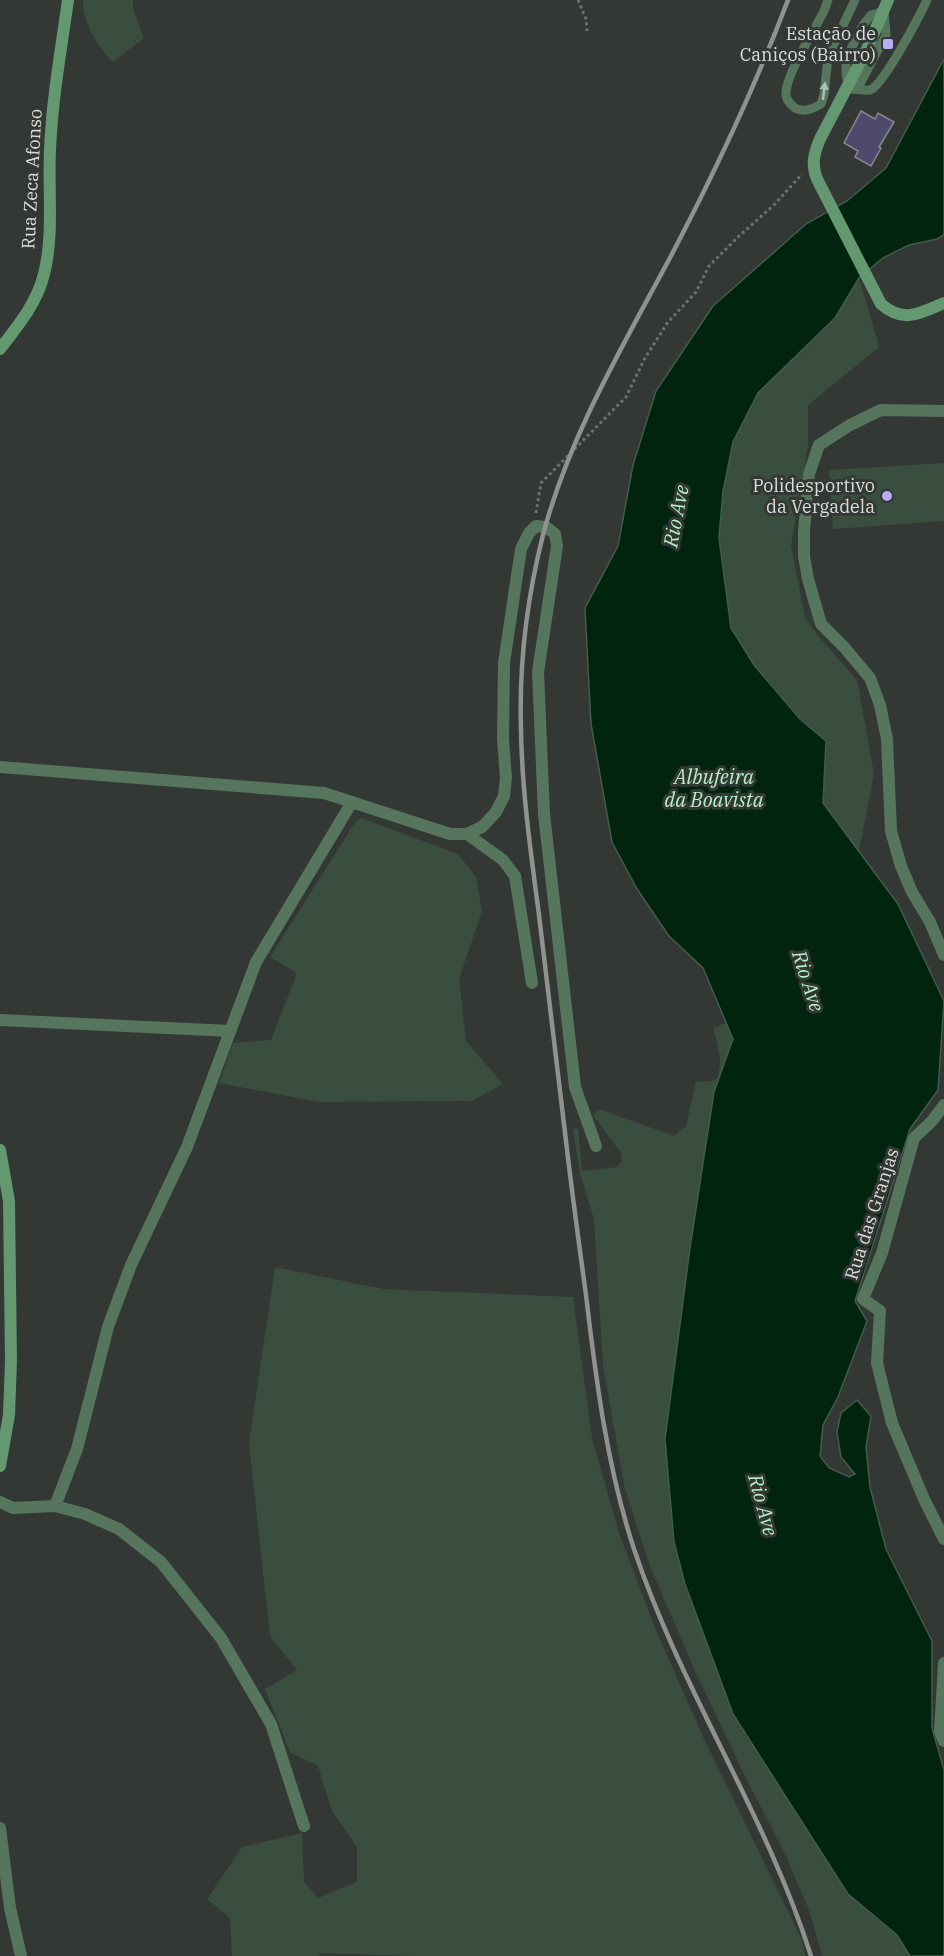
<svg xmlns="http://www.w3.org/2000/svg" width="944" height="1956" font-family="'IBM Plex Serif',serif">
	<rect width="100%" height="100%" fill="#333834"/>
	<g fill="#3a4e3f">
		<path d="M83 0H133V9L144 38 113 62C97 45 83 24 83 0Z"/>
		<path d="M859 278 879 347 808 405V445L791 546 805 617 819 637 857 680 874 774 859 851 823 803 826 741 800 719 754 665 731 628 719 538 723 491 733 442 758 393 835 318Z"/>
		<path d="M944 463V521L833 529 829 470Z"/>
		<path d="M361 818 458 854 476 877 482 911 459 979 466 1041 503 1084 472 1101 319 1102 219 1083 233 1043 271 1040 297 973 270 957 354 824Z"/>
		<path d="M726 1023 733 1039 714 1092 690 1248 665 1439 674 1542 685 1584 733 1714 848 1894 897 1935 910 1956H822L809 1910 786 1856 745 1776 696 1673 649 1564 624 1485 603 1365 594 1219 580 1174 573 1129 578 1128 582 1171 617 1167 622 1161 621 1153 593 1115 599 1109 674 1136 686 1126 696 1082 711 1081 717 1078C724 1062 717 1044 713 1028Z"/>
		<path d="M275 1267 383 1289 573 1297 592 1438 619 1533 653 1623 703 1737 802 1940 805 1956H413L320 1953 319 1956H232L230 1918 207 1899 242 1847 302 1833 304 1882 318 1898 357 1882V1847L332 1811 318 1766 290 1752 265 1689 297 1670 270 1636 249 1443Z"/>
	</g>
	<path fill="#00240e" stroke="#425c4c" stroke-width="1.5" d="M944 59V235L937 239 909 245 883 258 859 278 835 318 758 393 733 442 723 491 719 538 731 628 754 665 800 719 826 741 823 803 898 904 944 1001 938 1090 910 1129 855 1301 867 1321 838 1397 823 1425 820 1456 829 1468 849 1477 855 1474 841 1457 837 1432 841 1413 857 1400 871 1416 866 1447 870 1487 886 1549 932 1641V1728L944 1770V1956H910L897 1935 848 1894 733 1714 685 1584 674 1542 665 1439 690 1248 714 1092 733 1039 703 968 669 936 637 889 612 842 591 724 585 608 618 546 633 465 656 391 713 306 806 224 847 201 886 168Z"/>
	<path fill="#4e4a6e" stroke="#87868d" stroke-width="1.5" d="M861 111 875 119 878 113 894 122 879 147 881 148 871 166 855 157 858 151 844 143Z"/>
	<g fill="none" stroke-linecap="round" stroke-linejoin="round">
		<g stroke="#6d716e" stroke-width="3" stroke-dasharray="3 3" stroke-linecap="butt">
			<path d="M578 0 586 19 587 31"/>
			<path d="M536 513 541 483 626 397 645 358 668 322 696 292 709 266 739 236 773 206 802 174"/>
		</g>
		<g stroke="#55755d" stroke-width="9">
			<path d="M828 0 824 11C814 31 787 73 786 92 785 99 790 104 795 108 804 113 813 109 821 104L824 95 828 57 855 0"/>
			<path d="M848 84 846 73V59L863 25 871 15 884 11 886 35 860 84 854 89"/>
			<path d="M851 89C856 89 865 91 870 90 883 86 920 15 927 0"/>
		</g>
		<g stroke="#55755d" stroke-width="12">
			<path d="M944 411 881 410 850 425 819 445 809 474 804 531V556L808 579 821 624 844 647 870 678 880 705 887 739 891 831 901 866 912 892 930 922 944 955"/>
			<path d="M0 767 324 793 450 834H467L482 827 496 812 504 796 506 778 503 739 504 663 521 549 529 533 536 526 546 527 555 534 557 546 538 672 544 814 575 1087 596 1146"/>
			<path d="M467 834 503 860 515 876 532 983"/>
			<path d="M0 1020 230 1031"/>
			<path d="M944 1105 932 1121 914 1138 882 1253 863 1299 880 1311 877 1363 892 1423 924 1499 944 1539"/>
			<path d="M0 1502 13 1508 55 1506 85 1514 119 1529 161 1562 221 1638 271 1724 304 1826"/>
			<path d="M55 1506 77 1449 108 1327 131 1265 187 1147 256 962 352 802"/>
			<path d="M944 1663 940 1732 944 1741"/>
			<path d="M0 1828 10 1908 21 1956"/>
		</g>
		<g stroke="#639871" stroke-width="12">
			<path d="M888 0 868 47 820 139C814 153 811 164 817 179L881 304C904 324 920 313 944 303"/>
			<path d="M0 349C18 326 37 303 44 274 54 235 48 191 50 150 52 100 61 50 68 0"/>
			<path d="M0 1150 9 1201 11 1361 9 1415 0 1466"/>
		</g>
		<path stroke="#8f938f" stroke-width="4.5" d="M788 0C755 87 715 172 672 254 624 344 569 436 543 535 527 598 519 666 521 730 522 792 531 854 539 915 548 991 557 1066 566 1141 572 1193 579 1244 586 1295 596 1380 607 1467 634 1549 681 1690 766 1814 811 1956"/>
	</g>
	<defs><path id="oneway-solid" d="M-6-.8H1V-3.2L6.5 0L1 3.2V.8H-6Z" transform="scale(1.5)"/></defs>
	<use fill="#b3beb5" href="#oneway-solid" transform="translate(824 91) rotate(-83)"/>
	<g fill="#b6acf8" stroke="#333834" stroke-width="2">
		<rect x="882" y="38" width="12" height="12" rx="3"/>
		<circle cx="887" cy="496" r="6"/>
	</g>
	<g text-anchor="middle" stroke-width="6" stroke-linejoin="round" paint-order="stroke">
		<g font-size="18" fill="#dbdedb" stroke="#333834" text-anchor="end">
			<text x="876" y="40">Estação de<tspan x="876" dy="21">Caniços (Bairro)</tspan></text>
			<text x="875" y="492">Polidesportivo<tspan x="875" dy="21">da Vergadela</tspan></text>
		</g>
		<g font-size="18" fill="#dbdedb" stroke="#333834">
			<text transform="translate(32 179) rotate(-87)" y="6">Rua Zeca Afonso</text>
			<text transform="translate(872 1214) rotate(-72)" y="6">Rua das Granjas</text>
		</g>
		<g font-size="20" font-style="italic" fill="#b3f2c3" stroke="#333834">
			<text transform="translate(676 516) rotate(-79)" y="7">Rio Ave</text>
			<text x="714" y="784">Albufeira<tspan x="714" dy="23">da Boavista</tspan></text>
			<text transform="translate(808 981) rotate(72)" y="7">Rio Ave</text>
			<text transform="translate(763 1505) rotate(75)" y="7">Rio Ave</text>
		</g>
	</g>
</svg>
